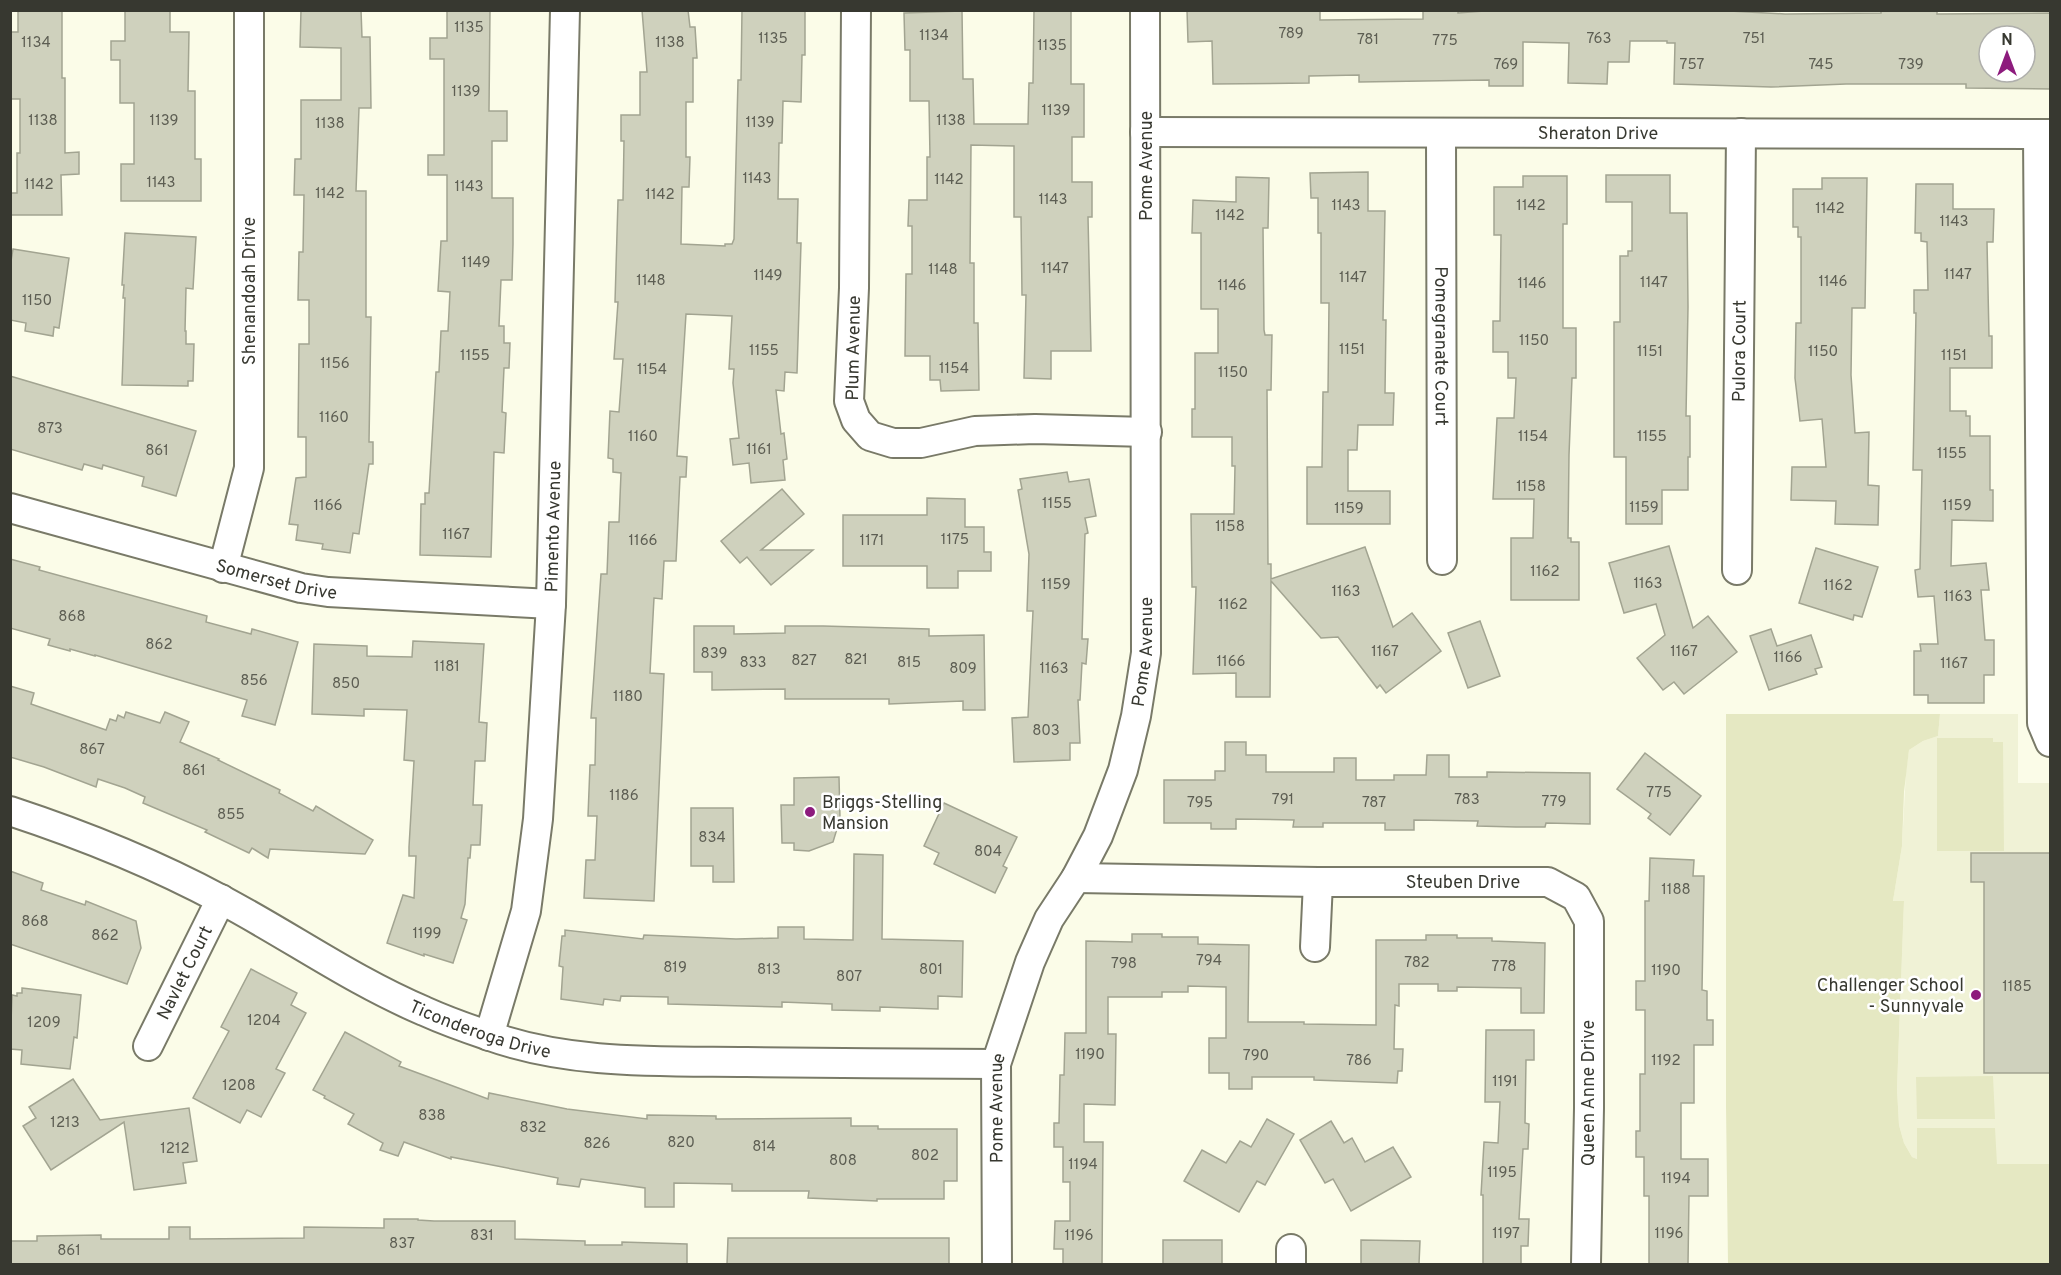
<svg xmlns="http://www.w3.org/2000/svg" width="2061" height="1275" font-family="Overpass,sans-serif">
	<rect width="100%" height="100%" fill="#fbfce8"/>
	<path fill="#f0f2d6" d="M1940 714H2018V783H2050V1164H1929L1912 1157 1904 1143 1899 1125 1897 1089 1904 901H1893L1902 846 1906 772 1909 750 1923 741 1938 736Z"/>
	<g fill="#e5e8c2">
		<path d="M1726 714H1940L1938 736 1923 741 1909 750 1904 792 1902 846 1893 901H1904L1897 1089 1899 1125 1904 1143 1912 1157 1917 1159V1128H1995L1997 1164H2050V1264H1728L1726 1106Z"/>
		<path d="M1937 738H1993V742H2003L2004 851H1937Z"/>
		<path d="M1993 1076 1995 1119H1917L1916 1077Z"/>
	</g>
	<g fill="#cfd1bd" stroke="#a2a491" stroke-width="1.5" fill-rule="evenodd">
		<path d="M18 10H62V78H65V153L79 152V174L61 175 62 215H10V193H17V153H20V99H10V32H18Z"/>
		<path d="M125 10H170V32H189L188 91H195V159H201V201H121V164H134V103H120V60H111V41H125Z"/>
		<path d="M301 10H361L362 37H370L371 108H359L356 191H366V317H371L369 442H373V464H369L359 534 353 533 350 553 322 549 323 544 296 540 298 525 289 524 296 478 306 477V437H298L299 344H309V300H298L299 252H303L304 195H294L295 159H301V100H341V48L300 47Z"/>
		<path d="M447 10H490L489 111H507V141H492V198H513V244L512 280H501L499 326H504V343H510L509 368H504L502 412 506 413 504 453 494 452 491 557 420 555 421 504H425V493H429L436 372H439L441 331H448L450 292 438 291 441 241H447V175H428V155H444V59H430V38H447Z"/>
		<path d="M642 10H688L690 27H695L697 58H693V102H686V157H690L689 187H682L681 244 725 246V244H732L734 239 738 80H741L742 10 805 11V55H802L801 102 783 101 782 143H779L778 199H798L797 243H801L797 373 785 372 784 391 776 390 781 434 784 433 787 459 783 460 785 480 751 483 749 463 733 465 730 439 739 438 733 383 734 369H729L732 316 686 314 677 456 687 457 686 477H680L676 561H664L662 599 654 598 650 673 664 674 654 901 584 898 586 860H595L597 816H588L590 765H595L596 718H591L601 574H607L609 522H619L621 473 613 472V459L608 458 610 411 619 412 623 359H614L618 302H615L618 200H623L624 141H621V115H640V72H647Z"/>
		<path d="M1034 10H1071V84H1084V137H1072V182H1092V217H1088L1091 351H1051V379L1024 378 1026 295H1022L1021 217H1014V146L971 145 970 263H974V323H978L979 390 941 391 940 380H930V356H905L906 274H912V226H908L909 200H927V157H930L929 101H910V50H905L904 13 962 11 963 79H973L974 124H1028L1029 83H1033Z"/>
		<path d="M1187 10H1320V20L1423 19V10H1458V13L1498 10H1711L1785 14 1881 13V10H1937V14L2050 13V89L1966 88V84H1846L1771 87 1674 84 1675 43H1667V41H1630L1629 62H1608L1607 84 1568 83 1569 43 1523 42V86H1489V80L1359 82V75L1309 76V83L1213 84 1212 41 1188 42ZM1989 36H2025V72H1989Z"/>
		<path d="M1368 172V211H1385L1383 320H1386L1385 393H1394L1393 425H1358L1357 450H1348V491H1390V524H1307V467H1322L1323 392H1328L1329 303H1321V233H1318V198H1311L1310 173Z"/>
		<path d="M1606 175H1670V213H1687L1688 307 1686 416H1690V457H1688V490H1662V524H1626V457H1614V322H1620V256H1628V251H1632V202H1606Z"/>
		<path d="M1523 176H1567V224H1563V328H1576V378H1572L1569 455 1568 538H1571V542H1579V600H1511V538H1533L1534 499H1493L1497 418H1514L1516 378H1508V352H1493V321H1500L1501 235H1494V187H1523Z"/>
		<path d="M1236 177 1269 178 1268 228H1263L1264 330 1265 335H1272L1271 390H1267L1268 564H1271V579L1365 547 1393 627 1412 613 1441 651 1386 693 1380 685 1377 688 1338 637 1321 638 1271 581 1270 697H1236V673L1193 674 1196 587H1192L1191 514H1234L1235 466H1232V437H1192V409H1195V353H1218V309H1201V233H1192L1193 200 1236 202Z"/>
		<path d="M1822 178H1867L1865 308H1852L1851 375 1855 433 1869 432 1868 485 1879 486 1878 525 1835 524 1836 501 1791 500 1792 467H1826L1822 419 1800 421 1795 378 1796 323H1801V237H1798V227H1793V189H1822Z"/>
		<path d="M1916 184H1953V209H1994L1993 242H1987L1989 336H1992V368H1950V411H1966V416H1970V436H1990V490H1993V521L1952 520 1951 566 1986 563 1989 590H1981L1985 640H1994V675H1984V703H1928V695H1914V651H1921L1920 644H1938L1934 596 1918 597 1915 570 1920 569 1922 470H1913L1916 313H1914V290H1928L1927 242 1921 241V233H1915Z"/>
		<path d="M125 233 196 237 193 289 186 288 185 331H186V344H194L193 381H188V386L122 385 125 298H123L124 285H122Z"/>
		<path d="M13 249 69 258 59 328 54 327 53 336 25 331 26 323 10 320V267Z"/>
		<path d="M10 376 196 431 176 496 142 486 144 477 103 465 102 469 84 464 82 470 10 449Z"/>
		<path d="M1067 472 1069 482 1089 479 1096 516 1085 518 1088 533 1085 534 1082 639H1088L1086 664 1082 663 1080 700H1078L1080 743H1070V760L1014 762 1012 718 1028 717 1033 611H1027L1029 554 1018 490 1022 489 1020 479Z"/>
		<path d="M782 489 804 514 761 550H813L771 585 747 557 740 563 721 541Z"/>
		<path d="M927 498 965 499V527H984V552H991V571H958V588H927V566H843V515H927Z"/>
		<path d="M1669 546 1693 628 1708 616 1737 652 1684 694 1674 682 1663 690 1637 658 1665 635 1656 604 1624 613 1609 563Z"/>
		<path d="M1816 548 1878 567 1862 617 1854 615 1853 620 1799 603Z"/>
		<path d="M10 559 40 567 39 570 207 616 206 622 251 634 252 629 298 642 275 725 242 716 247 700 95 655V656L70 649V651L48 645 50 639 10 628Z"/>
		<path d="M1480 621 1500 676 1468 688 1448 633Z"/>
		<path d="M694 626H734V634L785 633V626H823L929 629V636L984 635 985 710H963V701L889 704V699H785V689L712 690V672H694Z"/>
		<path d="M1771 629 1777 646 1811 635 1822 667 1815 669 1817 674 1769 690 1750 636Z"/>
		<path d="M413 641 484 644 479 722 487 723 485 761H475L473 805H482L480 845H471L470 858H468L465 904 461 918 467 920 453 963 424 954V956L387 943 403 895 414 898 416 856H409V847L414 761 404 760 407 710 364 709V716L312 714 314 644 367 646V656L412 657Z"/>
		<path d="M10 686 34 693 31 704 106 730 110 719 116 721 118 715 124 718 126 712 160 723 165 712 189 722 180 742 219 759 218 760 280 790 279 793 313 811 316 806 373 840 365 854 270 849 268 858 252 848 249 853 205 832 207 830 143 803 145 797 125 788 98 779 96 787 44 767 10 757Z"/>
		<path d="M1225 742H1246V755H1266V772H1334V758H1356V780H1394V775H1426L1427 755H1449V777H1487V772L1590 773V824L1546 823 1545 827H1516L1477 826 1478 821 1414 820V830H1385V823H1323V827H1293L1294 820 1236 819V829H1211V823H1164V780H1215V771H1225Z"/>
		<path d="M1645 753 1701 796 1670 835 1648 818 1651 814 1617 789Z"/>
		<path d="M839 777 840 819 833 842 809 851 794 850V843H782L781 805H794V778Z"/>
		<path d="M944 803 1017 837 1003 866 1007 868 995 893 934 864 939 853 924 846Z"/>
		<path d="M691 808H733L734 882H713V866H691Z"/>
		<path d="M1971 853H2050V1073H1984V882H1971Z"/>
		<path d="M854 854 883 855 882 939 963 941 962 997 938 996V1009L880 1007V1011L832 1010V1004L782 1002V1007L668 1004V997L621 996 620 1001 604 999 603 1005 561 999 563 967 559 966 562 936H565V930L643 939 644 935 736 939 778 938V927H804V939L853 940Z"/>
		<path d="M1650 858 1694 860 1693 876H1704L1702 990 1707 991V1020H1713V1045H1694V1103H1681V1159H1708V1196H1689L1688 1264H1649V1196H1644V1157H1636V1131H1640V1074H1645V1010H1636V981H1645V901H1649Z"/>
		<path d="M10 871 43 883 41 890 85 905 86 901 136 921 141 948 127 984 10 944Z"/>
		<path d="M1132 934H1162V937H1198V944L1249 945 1248 1022H1304V1024L1376 1025V940H1426V935H1457V938H1492V941L1545 943 1544 1013H1521V988L1457 987V991H1438V984H1399V1006L1395 1005 1394 1049H1403L1402 1071H1398L1397 1083 1314 1080V1077H1252V1089H1229V1073H1209V1038H1226V987L1188 986V992H1162V997H1108V1034H1116L1115 1105 1084 1104V1142H1103L1102 1264H1063V1249H1054L1055 1221H1070V1182H1063V1147H1054V1123H1059L1060 1075H1064L1065 1033H1086V941L1132 942Z"/>
		<path d="M251 969 297 993 291 1005 306 1013 276 1069 285 1073 261 1117 247 1110 240 1123 193 1098 229 1031 221 1027Z"/>
		<path d="M22 988 81 995 77 1038 74 1037 70 1069 21 1064 22 1050 10 1049 12 995 17 996V993H22Z"/>
		<path d="M1486 1030H1534V1060H1526L1525 1123 1529 1124 1528 1149H1523L1519 1219H1529L1528 1246H1521V1264H1483V1195H1481L1484 1142 1498 1143 1500 1102H1485Z"/>
		<path d="M345 1032 401 1062 399 1066 488 1099 489 1093 567 1109 647 1119V1115L716 1116V1119L851 1118V1126H878V1129H957V1181H944V1199H877V1201L808 1198 809 1191H732V1184L674 1183V1207H645V1188L581 1179 579 1187 557 1184 558 1178 451 1157V1159L404 1142 398 1156 380 1150 383 1143 348 1124 354 1114 324 1098 325 1096 313 1090Z"/>
		<path d="M73 1079 100 1120 189 1108 197 1161 183 1163 186 1183 134 1190 124 1122 51 1170 23 1126 36 1118 29 1107Z"/>
		<path d="M1267 1119 1294 1134 1265 1185 1257 1181 1239 1212 1184 1181 1202 1150 1226 1163 1240 1141 1251 1147Z"/>
		<path d="M1331 1121 1344 1143 1352 1138 1365 1162 1393 1147 1411 1177 1351 1211 1333 1179 1325 1183 1300 1140Z"/>
		<path d="M384 1219H418V1220L434 1221H515V1239L585 1241V1245H622V1242L687 1244V1264H10V1241H37V1236L101 1235V1239H169V1227H190V1239L304 1238V1227L384 1228Z"/>
		<path d="M728 1238H949V1264H727Z"/>
		<rect x="1163" y="1240" width="59" height="24"/>
		<path d="M1361 1240 1420 1241 1419 1264H1361Z"/>
	</g>
	<g fill="none" stroke-linecap="round" stroke-linejoin="round">
		<g stroke="#797a68" stroke-width="32">
			<g id="minor">
				<path d="M856 10 854 288 849 401 856 420 870 436 893 443H921L975 431 1035 429 1147 432"/>
				<path id="s1" d="M1145 132 2050 134"/>
				<path id="s2" d="M1441 133 1442 560"/>
				<path d="M2038 134 2042 723 2050 742"/>
				<path id="s3" d="M10 508 301 588 328 592 551 604"/>
				<path d="M223 568 249 468V10"/>
				<path id="s4" d="M1737 570 1741 133"/>
				<path id="s5" d="M10 811C83 835 155 864 222 900 290 936 353 981 424 1011 444 1020 466 1028 487 1035 570 1065 659 1061 746 1062 829 1063 913 1064 996 1064"/>
				<path id="s6" d="M1076 878 1318 882H1548L1576 897 1589 921V1108L1586 1264"/>
				<path d="M1315 947 1318 882"/>
				<path id="s7" d="M489 1036 526 911 538 819 551 604 565 10"/>
				<path id="s8" d="M148 1046 221 899"/>
				<path id="s9" d="M997 1264 996 1064 1030 962 1049 919 1076 878 1098 836 1123 770 1136 716 1146 653 1145 10"/>
				<path d="M1291 1264V1249"/>
			</g>
		</g>
		<use href="#minor" stroke="#fff" stroke-width="28"/>
	</g>
	<g fill="#8d1b7d" stroke="#fff" stroke-width="2">
		<circle cx="810" cy="812" r="6"/>
		<circle cx="1976" cy="995" r="6"/>
	</g>
	<g text-anchor="middle" stroke-width="5" stroke-linejoin="round" paint-order="stroke">
		<g font-size="15" fill="#5d5e53">
			<text x="469" y="32">1135</text>
			<text x="1291" y="38">789</text>
			<text x="934" y="40">1134</text>
			<text x="773" y="43">1135</text>
			<text x="1599" y="43">763</text>
			<text x="1754" y="43">751</text>
			<text x="1368" y="44">781</text>
			<text x="1445" y="45">775</text>
			<text x="36" y="47">1134</text>
			<text x="670" y="47">1138</text>
			<text x="1052" y="50">1135</text>
			<text x="1506" y="69">769</text>
			<text x="1692" y="69">757</text>
			<text x="1821" y="69">745</text>
			<text x="1911" y="69">739</text>
			<text x="466" y="96">1139</text>
			<text x="1056" y="115">1139</text>
			<text x="43" y="125">1138</text>
			<text x="164" y="125">1139</text>
			<text x="951" y="125">1138</text>
			<text x="760" y="127">1139</text>
			<text x="330" y="128">1138</text>
			<text x="757" y="183">1143</text>
			<text x="949" y="184">1142</text>
			<text x="161" y="187">1143</text>
			<text x="39" y="189">1142</text>
			<text x="469" y="191">1143</text>
			<text x="330" y="198">1142</text>
			<text x="660" y="199">1142</text>
			<text x="1053" y="204">1143</text>
			<text x="1346" y="210">1143</text>
			<text x="1531" y="210">1142</text>
			<text x="1830" y="213">1142</text>
			<text x="1230" y="220">1142</text>
			<text x="1954" y="226">1143</text>
			<text x="476" y="267">1149</text>
			<text x="1055" y="273">1147</text>
			<text x="943" y="274">1148</text>
			<text x="1958" y="279">1147</text>
			<text x="768" y="280">1149</text>
			<text x="1353" y="282">1147</text>
			<text x="651" y="285">1148</text>
			<text x="1833" y="286">1146</text>
			<text x="1654" y="287">1147</text>
			<text x="1532" y="288">1146</text>
			<text x="1232" y="290">1146</text>
			<text x="37" y="305">1150</text>
			<text x="1534" y="345">1150</text>
			<text x="1352" y="354">1151</text>
			<text x="764" y="355">1155</text>
			<text x="1650" y="356">1151</text>
			<text x="1823" y="356">1150</text>
			<text x="475" y="360">1155</text>
			<text x="1954" y="360">1151</text>
			<text x="335" y="368">1156</text>
			<text x="954" y="373">1154</text>
			<text x="652" y="374">1154</text>
			<text x="1233" y="377">1150</text>
			<text x="334" y="422">1160</text>
			<text x="50" y="433">873</text>
			<text x="643" y="441">1160</text>
			<text x="1533" y="441">1154</text>
			<text x="1652" y="441">1155</text>
			<text x="759" y="454">1161</text>
			<text x="157" y="455">861</text>
			<text x="1952" y="458">1155</text>
			<text x="1531" y="491">1158</text>
			<text x="1057" y="508">1155</text>
			<text x="328" y="510">1166</text>
			<text x="1957" y="510">1159</text>
			<text x="1644" y="512">1159</text>
			<text x="1349" y="513">1159</text>
			<text x="1230" y="531">1158</text>
			<text x="456" y="539">1167</text>
			<text x="955" y="544">1175</text>
			<text x="643" y="545">1166</text>
			<text x="872" y="545">1171</text>
			<text x="1545" y="576">1162</text>
			<text x="1648" y="588">1163</text>
			<text x="1056" y="589">1159</text>
			<text x="1838" y="590">1162</text>
			<text x="1346" y="596">1163</text>
			<text x="1958" y="601">1163</text>
			<text x="1233" y="609">1162</text>
			<text x="72" y="621">868</text>
			<text x="159" y="649">862</text>
			<text x="1385" y="656">1167</text>
			<text x="1684" y="656">1167</text>
			<text x="714" y="658">839</text>
			<text x="1788" y="662">1166</text>
			<text x="856" y="664">821</text>
			<text x="804" y="665">827</text>
			<text x="1231" y="666">1166</text>
			<text x="753" y="667">833</text>
			<text x="909" y="667">815</text>
			<text x="1954" y="668">1167</text>
			<text x="447" y="671">1181</text>
			<text x="963" y="673">809</text>
			<text x="1054" y="673">1163</text>
			<text x="254" y="685">856</text>
			<text x="346" y="688">850</text>
			<text x="628" y="701">1180</text>
			<text x="1046" y="735">803</text>
			<text x="92" y="754">867</text>
			<text x="194" y="775">861</text>
			<text x="1659" y="797">775</text>
			<text x="624" y="800">1186</text>
			<text x="1283" y="804">791</text>
			<text x="1467" y="804">783</text>
			<text x="1554" y="806">779</text>
			<text x="1200" y="807">795</text>
			<text x="1374" y="807">787</text>
			<text x="231" y="819">855</text>
			<text x="712" y="842">834</text>
			<text x="988" y="856">804</text>
			<text x="1676" y="894">1188</text>
			<text x="35" y="926">868</text>
			<text x="427" y="938">1199</text>
			<text x="105" y="940">862</text>
			<text x="1209" y="965">794</text>
			<text x="1417" y="967">782</text>
			<text x="1124" y="968">798</text>
			<text x="1504" y="971">778</text>
			<text x="675" y="972">819</text>
			<text x="769" y="974">813</text>
			<text x="931" y="974">801</text>
			<text x="1666" y="975">1190</text>
			<text x="849" y="981">807</text>
			<text x="2017" y="991">1185</text>
			<text x="264" y="1025">1204</text>
			<text x="44" y="1027">1209</text>
			<text x="1090" y="1059">1190</text>
			<text x="1256" y="1060">790</text>
			<text x="1359" y="1065">786</text>
			<text x="1666" y="1065">1192</text>
			<text x="1505" y="1086">1191</text>
			<text x="239" y="1090">1208</text>
			<text x="432" y="1120">838</text>
			<text x="65" y="1127">1213</text>
			<text x="533" y="1132">832</text>
			<text x="681" y="1147">820</text>
			<text x="597" y="1148">826</text>
			<text x="764" y="1151">814</text>
			<text x="175" y="1153">1212</text>
			<text x="925" y="1160">802</text>
			<text x="843" y="1165">808</text>
			<text x="1083" y="1169">1194</text>
			<text x="1502" y="1177">1195</text>
			<text x="1676" y="1183">1194</text>
			<text x="1506" y="1238">1197</text>
			<text x="1669" y="1238">1196</text>
			<text x="482" y="1240">831</text>
			<text x="1079" y="1240">1196</text>
			<text x="402" y="1248">837</text>
			<text x="69" y="1255">861</text>
		</g>
		<g font-size="18" fill="#373830" stroke="#fff">
			<text dy="6" stroke="none"><textPath href="#s1" startOffset="453">Sheraton Drive</textPath></text>
			<text transform="translate(1146 166) rotate(-90)" y="6">Pome Avenue</text>
			<text transform="translate(249 291) rotate(-90)" y="6">Shenandoah Drive</text>
			<text dy="6" stroke="none"><textPath href="#s2" startOffset="213">Pomegranate Court</textPath></text>
			<text transform="translate(853 348) rotate(-89)" y="6">Plum Avenue</text>
			<text dy="6" stroke="none"><textPath href="#s4" startOffset="219">Pulora Court</textPath></text>
			<text dy="6" stroke="none"><textPath href="#s7" startOffset="516">Pimento Avenue</textPath></text>
			<text dy="6" stroke="none"><textPath href="#s3" startOffset="276">Somerset Drive</textPath></text>
			<text dy="6" stroke="none"><textPath href="#s9" startOffset="642">Pome Avenue</textPath></text>
			<text dy="6" stroke="none"><textPath href="#s6" startOffset="387">Steuben Drive</textPath></text>
			<text dy="6" stroke="none"><textPath href="#s8" startOffset="82">Navlet Court</textPath></text>
			<text dy="6" stroke="none"><textPath href="#s5" startOffset="520">Ticonderoga Drive</textPath></text>
			<text transform="translate(1588 1093) rotate(-90)" y="6">Queen Anne Drive</text>
			<text dy="6" stroke="none"><textPath href="#s9" startOffset="156">Pome Avenue</textPath></text>
		</g>
		<g font-size="18" fill="#373830" stroke="#fff" text-anchor="start">
			<text x="822" y="808">Briggs-Stelling<tspan x="822" dy="21">Mansion</tspan></text>
			<text x="1964" y="991" text-anchor="end">Challenger School<tspan x="1964" dy="21">- Sunnyvale</tspan></text>
		</g>
	</g>
	<rect width="2061" height="1275" fill="none" stroke="#373830" stroke-width="24"/>
	<g transform="translate(2007 54)"><circle r="28" fill="#ffffff" stroke="#afafac" stroke-width="1.5"/>
	<path d="M0-4.5L10 22L0 15L-10 22Z" fill="#8d1b7d"/>
	<text y="-9" font-size="16" font-weight="bold" text-anchor="middle" fill="#373830">N</text>
	</g>
</svg>
